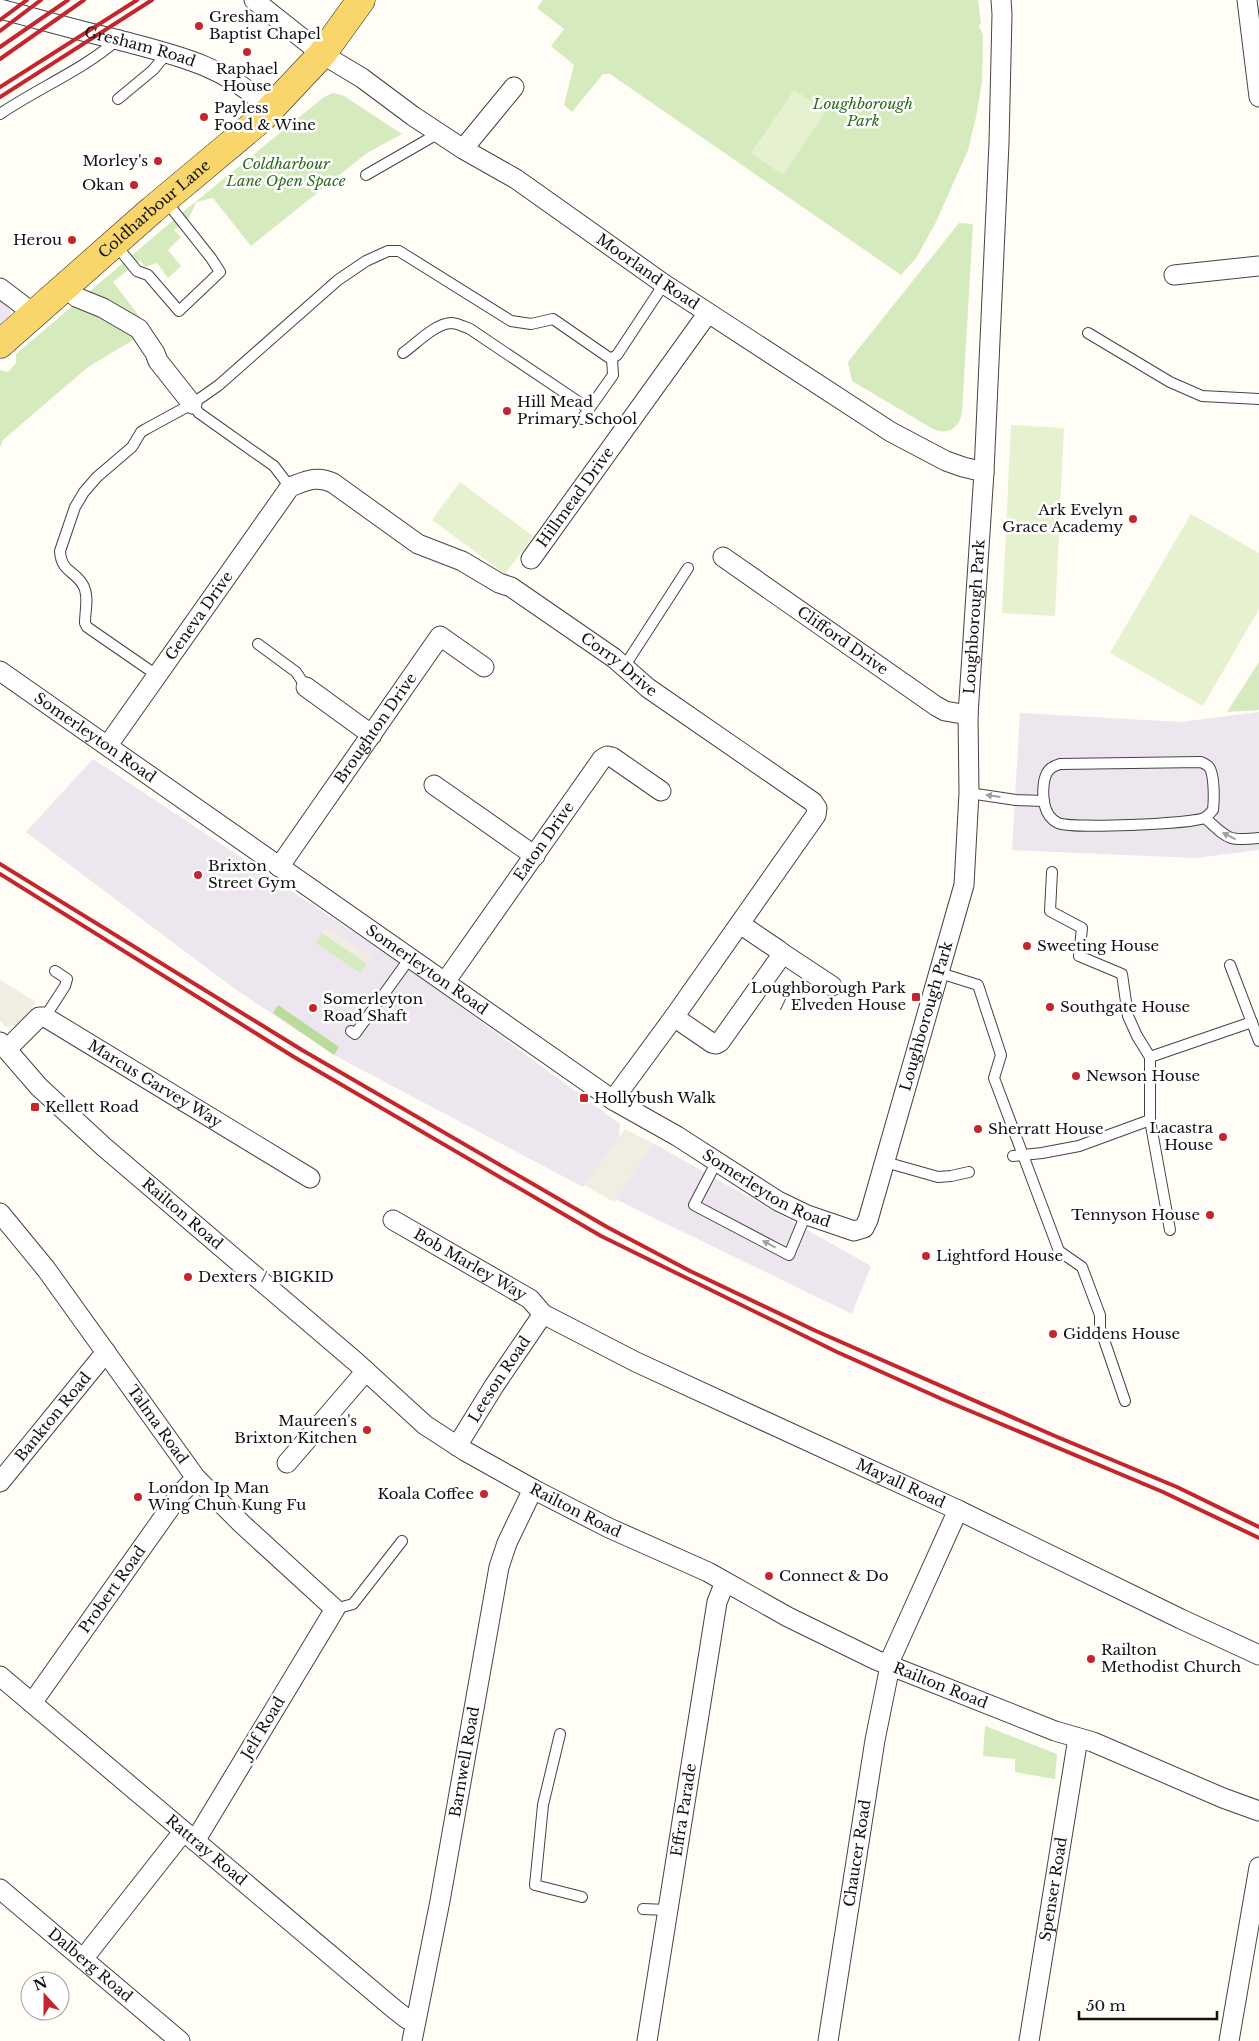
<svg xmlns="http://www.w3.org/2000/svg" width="1259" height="2041" font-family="'Libre Baskerville',serif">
	<rect width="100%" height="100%" fill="#fffdf5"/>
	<g fill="#eee6ef">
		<path d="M0 299 12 313 0 325Z"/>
		<path d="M1259 712V850L1195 858 1012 850 1020 713 1180 722Z"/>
		<path d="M93 759 415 973 620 1124 619 1138 583 1187 334 1055 235 989 26 832Z"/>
		<path d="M653 1143 871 1266 852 1314 615 1199Z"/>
	</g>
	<g fill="#d5ebbd">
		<path d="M543 0H978L981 23 979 26 983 35 982 82 976 117 968 150 936 222 916 258 901 275 610 74H603L572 112 564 105 574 65 551 46 564 29 537 8Z"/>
		<path d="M333 93 344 96 402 134 367 153 251 246 213 198 196 202 190 216 174 230 181 237 168 250 181 266 168 278 157 263 145 267 140 260 113 282 150 330 88 367 3 440 0 448V370L8 372 16 363V354L183 212 324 97Z"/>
		<path d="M959 223 973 224 962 412C960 427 949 436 933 429L852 381 848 362Z"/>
		<path d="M1259 662V710L1227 712Z"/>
		<path d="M322 933 367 964 360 973 316 943Z"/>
		<path d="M985 1726 1057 1754 1055 1779 1015 1772V1759L983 1756Z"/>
	</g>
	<path fill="#b9dc9c" d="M278 1005 339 1047 334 1055 273 1013Z"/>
	<g fill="#e6f2cf">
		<path d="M794 90 826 111 783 175 751 153Z"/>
		<path d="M1011 425 1064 428 1055 616 1002 613Z"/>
		<path d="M460 482 533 536 505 574 432 520Z"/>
		<path d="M1191 514 1259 553V609L1203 706 1110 653Z"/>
	</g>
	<g fill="#f1ede2">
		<path d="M327 926 372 957 367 964 322 933Z"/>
		<path d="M0 980 36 1002 19 1024 6 1027 0 1020Z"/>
		<path d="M625 1129 653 1143 614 1202 584 1185Z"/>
	</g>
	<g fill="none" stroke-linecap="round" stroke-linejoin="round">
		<g stroke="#444" stroke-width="12">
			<g id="lane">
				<path d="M118 99 153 70 168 52"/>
				<path d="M0 114C38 88 83 70 117 40"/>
				<path d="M366 175 439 133"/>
				<path d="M115 244 137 271 148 275 179 311 220 272 211 258 165 200"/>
				<path d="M1088 333 1170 382 1202 396 1259 399"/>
				<path d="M403 353C416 344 434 324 451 323 457 323 465 327 470 329L589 409"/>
				<path d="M192 404 199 413 274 466 290 487"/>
				<path d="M582 419 613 375 612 358"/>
				<path d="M258 644 296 672 306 687"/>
				<path d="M624 667 688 568"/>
				<path d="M158 676 87 627 85 623C85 610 89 598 84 587 77 571 61 573 60 551L75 507 84 492 97 477 132 447 141 432 146 429 192 404 219 385 338 280 366 261 388 251H399L511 321 531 324 553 319 608 357 612 358 617 355 664 284"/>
				<path d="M1201 762C1203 763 1206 764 1208 766 1215 772 1214 801 1213 810 1210 813 1208 816 1204 818 1190 824 1071 829 1058 823 1043 816 1042 796 1044 782 1046 771 1050 767 1060 764Z"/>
				<path d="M969 793 1016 800 1044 801"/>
				<path d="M1205 818C1229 839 1226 841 1259 838"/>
				<path d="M1230 965 1259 1041"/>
				<path d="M940 973 978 985 1001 1055 994 1078 1059 1251 1082 1267 1100 1315V1328L1125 1401"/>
				<path d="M45 1017 65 986 67 979 55 971"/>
				<path d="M351 1031 355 1034 410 958"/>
				<path d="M1150 1057 1252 1022"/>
				<path d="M1150 1120 1170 1230"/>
				<path d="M1013 1156 1042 1153 1079 1146 1150 1120V1057L1137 1036 1128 1016 1122 974 1079 956 1082 928 1050 911 1052 872"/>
				<path d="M717 1161 694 1205 789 1255 806 1214"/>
				<path d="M885 1162 938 1177 951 1176 969 1172"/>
				<path d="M335 1609 353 1604 402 1541"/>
				<path d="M560 1734 543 1805 535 1885 582 1897"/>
				<path d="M643 1909 668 1910"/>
			</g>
		</g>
		<g stroke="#444" stroke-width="21">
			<g id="street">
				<path id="s1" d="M254 0 322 54 362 78 413 116 463 149 516 179 664 284 891 432 946 461 963 467 984 472"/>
				<path d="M1247 0 1259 97"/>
				<path id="s2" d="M0 9C38 19 76 30 115 39 175 55 223 64 270 109"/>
				<path d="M463 149 514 87"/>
				<path d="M1174 275 1259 266"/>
				<path d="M0 288 33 313"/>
				<path d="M76 297 103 308 139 329 155 353 158 361 192 404"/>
				<path id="s3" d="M723 557 936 706 945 711 968 715"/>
				<path id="s4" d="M531 559 708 313"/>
				<path id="s5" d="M0 671 613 1100 677 1136 778 1201 807 1215 854 1231 864 1228 868 1220 964 885 969 793 968 715 984 472 999 143 1002 14 1001 0"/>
				<path d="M306 687 372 735"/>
				<path id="s6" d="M108 745 290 487C306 481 317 475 333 483L418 544 462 561 499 583 511 587 614 658 648 688 813 802 817 808 816 815 674 1017 613 1100"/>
				<path d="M434 785 535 856"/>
				<path id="s7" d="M279 867 440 636 484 667"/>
				<path d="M782 953 832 986"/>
				<path id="s8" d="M445 982 602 759 607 756 612 757 661 791"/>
				<path d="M674 1017 712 1043 716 1044 720 1042 779 959 782 953 777 949 740 924"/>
				<path id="s9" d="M0 1042 39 1087 104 1147 356 1362 425 1425 465 1451 533 1489 609 1528 708 1572 788 1617 876 1660 1055 1731 1093 1742 1223 1798 1259 1811"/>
				<path id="s10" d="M7 1049 39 1017H45L310 1178"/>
				<path id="s11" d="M0 1213 46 1269 196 1478 242 1524 335 1609 195 1841"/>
				<path id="s12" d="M393 1220 530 1299 543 1314 636 1362 958 1510 1181 1619 1259 1655"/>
				<path id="s13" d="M457 1446 494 1386 543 1314"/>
				<path d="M287 1463 366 1371"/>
				<path id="s14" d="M0 1482 106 1352"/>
				<path d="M888 1665 958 1510"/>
				<path id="s15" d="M0 1676 393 2008 407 2019 415 2020"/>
				<path id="s16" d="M32 1703 180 1494 196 1478"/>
				<path id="s17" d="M0 1889 180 2041"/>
				<path d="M83 1959 183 1832"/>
				<path id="s18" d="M412 2041 440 1901 499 1567 507 1543 533 1489"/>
				<path id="s19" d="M647 2041 717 1602 725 1582"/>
				<path id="s20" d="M828 2041 875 1740 890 1666"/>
				<path id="s21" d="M1029 2041 1078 1738"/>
				<path d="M1229 2041 1259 1867"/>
			</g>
		</g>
		<g stroke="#222" stroke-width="29">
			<g id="primary">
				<path id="s22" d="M0 344 152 210 262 118 322 54 361 0"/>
			</g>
		</g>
		<use href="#lane" stroke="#fff" stroke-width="10"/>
		<use href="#street" stroke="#fff" stroke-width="19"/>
		<use href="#primary" stroke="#f9d66b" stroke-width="28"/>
		<g stroke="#c4262e" stroke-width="4">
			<path d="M0 20 27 0"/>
			<path d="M0 31 41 0"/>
			<path d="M0 47 68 0"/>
			<path d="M0 59 84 0"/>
			<path d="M0 87 137 0"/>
			<path d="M0 97 152 0"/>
			<path d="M0 864 302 1050 607 1227 690 1271 816 1331 1055 1436 1177 1487 1259 1527"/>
			<path d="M0 874 294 1057 601 1236 837 1352 944 1400 1163 1492 1259 1538"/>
		</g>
	</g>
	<defs><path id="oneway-solid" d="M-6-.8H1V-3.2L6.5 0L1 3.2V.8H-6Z" transform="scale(1.25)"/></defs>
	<g fill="#a0a0a0">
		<use href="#oneway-solid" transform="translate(993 796) rotate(-172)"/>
		<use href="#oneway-solid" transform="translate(1229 836) rotate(-153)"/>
		<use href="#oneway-solid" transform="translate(769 1244) rotate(-152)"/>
	</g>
	<g fill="#c4262e" stroke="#fff" stroke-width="2">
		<circle cx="199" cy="26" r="5"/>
		<circle cx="247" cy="52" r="5"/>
		<circle cx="204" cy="117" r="5"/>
		<circle cx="158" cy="161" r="5"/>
		<circle cx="134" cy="185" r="5"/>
		<circle cx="72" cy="240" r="5"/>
		<circle cx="507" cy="411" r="5"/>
		<circle cx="1133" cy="519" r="5"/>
		<circle cx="198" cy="875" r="5"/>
		<circle cx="1027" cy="946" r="5"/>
		<rect x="911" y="992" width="10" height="10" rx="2.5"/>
		<circle cx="1050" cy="1007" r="5"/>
		<circle cx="313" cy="1008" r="5"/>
		<circle cx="1076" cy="1076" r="5"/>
		<rect x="579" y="1093" width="10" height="10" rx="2.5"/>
		<rect x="30" y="1102" width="10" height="10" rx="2.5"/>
		<circle cx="978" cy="1129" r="5"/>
		<circle cx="1223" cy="1137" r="5"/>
		<circle cx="1210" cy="1215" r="5"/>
		<circle cx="926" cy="1256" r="5"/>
		<circle cx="188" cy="1277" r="5"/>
		<circle cx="1053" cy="1334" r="5"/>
		<circle cx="367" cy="1430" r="5"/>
		<circle cx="484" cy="1494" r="5"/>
		<circle cx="138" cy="1497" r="5"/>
		<circle cx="769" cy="1576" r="5"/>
		<circle cx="1091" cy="1659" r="5"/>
	</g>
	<g text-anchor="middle" stroke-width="5" stroke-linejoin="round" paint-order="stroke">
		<g font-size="15" fill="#111" stroke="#fff" text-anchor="start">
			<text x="209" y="22">Gresham<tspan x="209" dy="17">Baptist Chapel</tspan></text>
			<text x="247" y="74" text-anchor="middle">Raphael<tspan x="247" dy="17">House</tspan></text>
			<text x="214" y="113">Payless<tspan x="214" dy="17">Food &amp; Wine</tspan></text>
			<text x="148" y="166" text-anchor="end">Morley's</text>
			<text x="124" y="190" text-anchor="end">Okan</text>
			<text x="62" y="245" text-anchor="end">Herou</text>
			<text x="517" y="407">Hill Mead<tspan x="517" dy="17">Primary School</tspan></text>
			<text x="1123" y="515" text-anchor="end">Ark Evelyn<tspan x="1123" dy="17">Grace Academy</tspan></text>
			<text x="208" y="871">Brixton<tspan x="208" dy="17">Street Gym</tspan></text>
			<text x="1037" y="951">Sweeting House</text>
			<text x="906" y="993" text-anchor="end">Loughborough Park<tspan x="906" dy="17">/ Elveden House</tspan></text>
			<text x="323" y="1004">Somerleyton<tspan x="323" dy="17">Road Shaft</tspan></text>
			<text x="1060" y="1012">Southgate House</text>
			<text x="1086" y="1081">Newson House</text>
			<text x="594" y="1103">Hollybush Walk</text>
			<text x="45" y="1112">Kellett Road</text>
			<text x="1213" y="1133" text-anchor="end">Lacastra<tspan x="1213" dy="17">House</tspan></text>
			<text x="988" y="1134">Sherratt House</text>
			<text x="1200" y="1220" text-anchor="end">Tennyson House</text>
			<text x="936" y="1261">Lightford House</text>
			<text x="198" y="1282">Dexters / BIGKID</text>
			<text x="1063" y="1339">Giddens House</text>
			<text x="357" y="1426" text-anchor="end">Maureen's<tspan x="357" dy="17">Brixton Kitchen</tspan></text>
			<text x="148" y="1493">London Ip Man<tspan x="148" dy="17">Wing Chun Kung Fu</tspan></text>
			<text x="474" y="1499" text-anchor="end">Koala Coffee</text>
			<text x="779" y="1581">Connect &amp; Do</text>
			<text x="1101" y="1655">Railton<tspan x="1101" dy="17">Methodist Church</tspan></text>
		</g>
		<g font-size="15" fill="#111" stroke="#fff">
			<text dy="5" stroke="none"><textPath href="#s2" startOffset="145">Gresham Road</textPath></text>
			<text dy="5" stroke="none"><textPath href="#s22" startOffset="205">Coldharbour Lane</textPath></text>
			<text dy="5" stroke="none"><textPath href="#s1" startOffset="479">Moorland Road</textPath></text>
			<text dy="5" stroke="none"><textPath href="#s4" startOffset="76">Hillmead Drive</textPath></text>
			<text dy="5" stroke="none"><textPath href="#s6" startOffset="158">Geneva Drive</textPath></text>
			<text dy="5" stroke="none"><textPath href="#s5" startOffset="1660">Loughborough Park</textPath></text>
			<text dy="5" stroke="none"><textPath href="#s3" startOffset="146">Clifford Drive</textPath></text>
			<text dy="5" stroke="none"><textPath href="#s6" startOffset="701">Corry Drive</textPath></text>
			<text dy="5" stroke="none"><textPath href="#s7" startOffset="169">Broughton Drive</textPath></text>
			<text dy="5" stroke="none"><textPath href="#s5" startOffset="116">Somerleyton Road</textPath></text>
			<text dy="5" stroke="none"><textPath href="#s8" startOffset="172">Eaton Drive</textPath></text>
			<text dy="5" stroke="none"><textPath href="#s5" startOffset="521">Somerleyton Road</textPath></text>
			<text dy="5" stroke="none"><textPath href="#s5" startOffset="1255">Loughborough Park</textPath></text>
			<text dy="5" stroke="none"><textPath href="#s10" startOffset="180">Marcus Garvey Way</textPath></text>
			<text dy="5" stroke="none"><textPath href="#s5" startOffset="926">Somerleyton Road</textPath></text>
			<text dy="5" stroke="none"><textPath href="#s9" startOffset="251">Railton Road</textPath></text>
			<text dy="5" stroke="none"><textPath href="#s12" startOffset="89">Bob Marley Way</textPath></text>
			<text dy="5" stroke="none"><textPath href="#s13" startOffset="79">Leeson Road</textPath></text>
			<text dy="5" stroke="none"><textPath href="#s14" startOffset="84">Bankton Road</textPath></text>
			<text dy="5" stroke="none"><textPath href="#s11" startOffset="264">Talma Road</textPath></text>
			<text dy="5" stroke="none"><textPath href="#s12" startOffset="574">Mayall Road</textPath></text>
			<text dy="5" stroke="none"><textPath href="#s9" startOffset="746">Railton Road</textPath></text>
			<text dy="5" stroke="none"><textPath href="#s16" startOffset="139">Probert Road</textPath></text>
			<text dy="5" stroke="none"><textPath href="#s9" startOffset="1151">Railton Road</textPath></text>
			<text transform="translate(263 1728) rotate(-59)" y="5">Jelf Road</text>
			<text dy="5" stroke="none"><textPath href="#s18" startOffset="284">Barnwell Road</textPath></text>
			<text dy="5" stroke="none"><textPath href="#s19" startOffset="234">Effra Parade</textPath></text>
			<text dy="5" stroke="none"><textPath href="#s15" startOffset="270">Rattray Road</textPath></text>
			<text dy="5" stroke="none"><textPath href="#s20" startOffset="190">Chaucer Road</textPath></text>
			<text dy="5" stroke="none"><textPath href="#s21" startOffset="154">Spenser Road</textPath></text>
			<text dy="5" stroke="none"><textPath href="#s17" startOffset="118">Dalberg Road</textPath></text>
		</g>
		<g font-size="15" font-style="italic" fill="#2f6b1f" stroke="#fff">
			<text x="863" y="109">Loughborough<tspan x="863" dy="17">Park</tspan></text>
			<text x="286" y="169">Coldharbour<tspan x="286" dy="17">Lane Open Space</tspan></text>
		</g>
	</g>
	<g transform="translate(45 1996) rotate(339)"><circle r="24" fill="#ffffff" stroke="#a0a0a0"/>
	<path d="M0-4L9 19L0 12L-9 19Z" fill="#c4262e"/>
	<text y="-8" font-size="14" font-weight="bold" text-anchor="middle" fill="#111111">N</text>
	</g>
	<path d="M1079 2011v8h138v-8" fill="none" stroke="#111111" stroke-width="2.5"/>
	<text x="1086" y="2011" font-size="15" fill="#111111" stroke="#ffffff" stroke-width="4" paint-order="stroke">50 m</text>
</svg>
